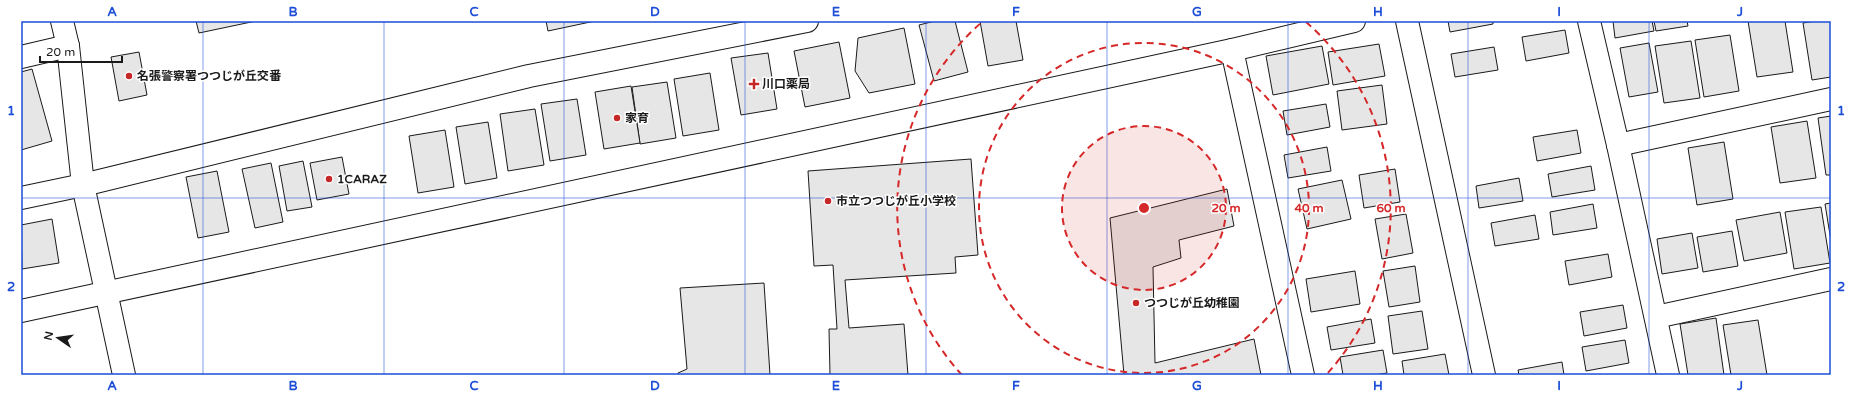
<svg xmlns="http://www.w3.org/2000/svg" width="1852" height="396" font-family="'Varela Round','Noto Sans JP',sans-serif">
	<rect width="100%" height="100%" fill="#fff"/>
	<g fill="#e6e6e6" stroke="#1a1a1a">
		<path d="M196 21H256L199 33Z"/>
		<path d="M546 21H595L548 31Z"/>
		<path d="M935 21H955L968 72 934 81 919 25Z"/>
		<path d="M980 21H1016L1023 60 988 66Z"/>
		<path d="M1448 21H1493V24L1450 32Z"/>
		<path d="M1613 21H1652L1654 31 1615 38Z"/>
		<path d="M1654 21H1687L1688 26 1656 31Z"/>
		<path d="M1748 21H1785L1793 72 1757 77Z"/>
		<path d="M1815 21H1831V77L1812 80 1803 23Z"/>
		<path d="M904 28 915 84 869 93 855 71 858 38Z"/>
		<path d="M1565 30 1569 53 1526 61 1522 37Z"/>
		<path d="M1730 35 1739 91 1704 97 1695 40Z"/>
		<path d="M1691 41 1700 98 1664 103 1655 46Z"/>
		<path d="M839 42 850 98 805 107 794 51Z"/>
		<path d="M1649 43 1658 92 1629 97 1620 48Z"/>
		<path d="M1379 44 1385 76 1333 85 1328 52Z"/>
		<path d="M1322 46 1329 84 1273 95 1266 56Z"/>
		<path d="M1494 47 1498 70 1455 77 1451 54Z"/>
		<path d="M139 52 147 95 119 101 111 57Z"/>
		<path d="M768 53 777 109 741 115 731 58Z"/>
		<path d="M32 69 52 141 21 150V72Z"/>
		<path d="M710 73 719 130 683 136 674 79Z"/>
		<path d="M667 82 676 138 640 144 632 87Z"/>
		<path d="M1382 85 1387 124 1342 130 1337 91Z"/>
		<path d="M631 86 640 143 604 149 595 92Z"/>
		<path d="M577 99 586 155 550 161 541 104Z"/>
		<path d="M1326 104 1330 127 1287 135 1283 111Z"/>
		<path d="M535 109 544 165 508 171 500 114Z"/>
		<path d="M1831 116V175H1826L1818 118Z"/>
		<path d="M1807 121 1816 178 1780 183 1771 127Z"/>
		<path d="M488 122 497 178 465 184 456 127Z"/>
		<path d="M445 130 454 187 418 193 409 136Z"/>
		<path d="M1577 130 1581 153 1537 161 1533 137Z"/>
		<path d="M1724 142 1733 199 1697 205 1688 148Z"/>
		<path d="M1327 147 1331 171 1288 178 1284 155Z"/>
		<path d="M342 157 349 194 317 200 310 163Z"/>
		<path d="M971 159 978 255 955 257 956 273 845 280 849 328 904 324 908 375H830L829 329H837L833 265 814 266 808 171Z"/>
		<path d="M303 161 312 207 287 211 279 166Z"/>
		<path d="M271 163 283 222 255 228 242 169Z"/>
		<path d="M1591 166 1595 190 1552 197 1548 174Z"/>
		<path d="M1395 169 1400 202 1364 208 1359 175Z"/>
		<path d="M217 171 229 232 198 238 186 177Z"/>
		<path d="M1519 178 1523 201 1479 208 1476 186Z"/>
		<path d="M1342 180 1351 219 1307 229 1298 189Z"/>
		<path d="M1227 189 1234 226 1179 240 1181 258 1153 267 1155 363 1254 339 1261 375H1124L1110 218Z"/>
		<path d="M1831 203V241L1825 204Z"/>
		<path d="M1593 204 1597 228 1553 235 1550 212Z"/>
		<path d="M1821 207 1830 263 1794 269 1785 212Z"/>
		<path d="M1780 212 1787 253 1744 261 1736 220Z"/>
		<path d="M1406 214 1413 253 1382 259 1375 219Z"/>
		<path d="M1535 215 1539 239 1495 246 1491 223Z"/>
		<path d="M52 219 59 263 22 269 21 225Z"/>
		<path d="M1732 231 1738 266 1703 272 1697 237Z"/>
		<path d="M1692 233 1698 268 1662 274 1657 239Z"/>
		<path d="M1608 254 1612 277 1569 285 1565 261Z"/>
		<path d="M1415 266 1420 302 1389 307 1383 271Z"/>
		<path d="M1355 271 1360 304 1311 312 1306 279Z"/>
		<path d="M764 283 770 375H678V373L687 369 680 288Z"/>
		<path d="M1623 305 1627 328 1584 336 1580 312Z"/>
		<path d="M1422 311 1428 349 1393 354 1388 316Z"/>
		<path d="M1716 318 1724 375H1688L1680 324Z"/>
		<path d="M1371 319 1375 343 1331 350 1327 327Z"/>
		<path d="M1758 320 1767 375H1731L1723 325Z"/>
		<path d="M1625 340 1629 363 1586 371 1582 347Z"/>
		<path d="M1383 350 1387 373 1375 375H1343L1340 357Z"/>
		<path d="M1445 354 1449 375H1404L1402 361Z"/>
		<path d="M1562 362 1564 375H1519L1518 370Z"/>
	</g>
	<g fill="none" stroke-linecap="round" stroke-linejoin="round">
		<g stroke="#1a1a1a" stroke-width="24">
			<g id="minor">
				<path d="M1407 21 1484 375"/>
				<path d="M1589 21 1618 145 1668 375"/>
				<path d="M1232 50 1303 375"/>
				<path d="M21 57 68 46"/>
				<path d="M1618 145 1831 99"/>
				<path d="M21 311 1232 50 1354 21"/>
				<path d="M1656 317 1831 279"/>
			</g>
		</g>
		<g stroke="#1a1a1a" stroke-width="24">
			<g id="tertiary">
				<path d="M62 21 68 46 83 185 124 375"/>
				<path d="M21 198 83 185 529 76 807 21"/>
			</g>
		</g>
		<use href="#minor" stroke="#fff" stroke-width="22"/>
		<use href="#tertiary" stroke="#fff" stroke-width="22"/>
	</g>
	<path fill="none" stroke="#1d4ed8" stroke-width="1" stroke-opacity="0.55" d="M203 21V375M384 21V375M564 21V375M745 21V375M926 21V375M1107 21V375M1288 21V375M1468 21V375M1649 21V375M21 198H1831"/>
	<circle cx="1144" cy="208" r="82" fill="#d62828" fill-opacity=".12"/>
	<g fill="none" stroke="#d62828" stroke-width="2" stroke-dasharray="7 5">
		<circle cx="1144" cy="208" r="82"/>
		<circle cx="1144" cy="208" r="165"/>
		<path d="M962 375A247 247 0 0 1 982 22M1306 22A247 247 0 0 1 1326 375"/>
	</g>
	<g fill="#c62828" stroke="#fff" stroke-width="1.5">
		<circle cx="129" cy="76" r="4"/>
		<path d="M752 78h4v4h4v4h-4v4h-4v-4h-4v-4h4z"/>
		<circle cx="617" cy="118" r="4"/>
		<circle cx="329" cy="179" r="4"/>
		<circle cx="828" cy="201" r="4"/>
		<circle cx="1136" cy="303" r="4"/>
	</g>
	<g text-anchor="middle" stroke-width="3" stroke-linejoin="round" paint-order="stroke">
		<g font-size="12" font-weight="bold" fill="#1a1a1a" stroke="#fff" text-anchor="start">
			<text x="137" y="80">名張警察署つつじが丘交番</text>
			<text x="762" y="88">川口薬局</text>
			<text x="625" y="122">家育</text>
			<text x="337" y="183">1CARAZ</text>
			<text x="836" y="205">市立つつじが丘小学校</text>
			<text x="1144" y="307">つつじが丘幼稚園</text>
		</g>
	</g>
	<circle cx="1144" cy="208" r="6" fill="#d62828" stroke="#fff" stroke-width="2"/>
	<g font-size="12" text-anchor="middle" font-weight="bold" fill="#d62828" stroke="#fff" stroke-width="3" stroke-linejoin="round" paint-order="stroke">
		<text x="1226" y="212">20 m</text>
		<text x="1309" y="212">40 m</text>
		<text x="1391" y="212">60 m</text>
	</g>
	<rect width="1852" height="396" fill="none" stroke="#ffffff" stroke-width="44"/>
	<g transform="translate(58 338) rotate(283)" stroke="#ffffff" stroke-width="3" paint-order="stroke">
	<path d="M0-3L7 15L0 10L-7 15Z" fill="#1a1a1a"/>
	<text y="-6" font-size="11" font-weight="bold" text-anchor="middle" fill="#1a1a1a">N</text>
	</g>
	<path d="M40 56v6h82v-6" fill="none" stroke="#1a1a1a" stroke-width="2"/>
	<text x="46" y="56" font-size="12" fill="#1a1a1a" stroke="#ffffff" stroke-width="3" paint-order="stroke">20 m</text>
	<rect x="22" y="22" width="1808" height="352" fill="none" stroke="#1d4ed8" stroke-width="1.5"/>
	<g font-size="13" text-anchor="middle" font-weight="bold" fill="#1d4ed8">
		<text x="112" y="16">A</text>
		<text x="293" y="16">B</text>
		<text x="474" y="16">C</text>
		<text x="655" y="16">D</text>
		<text x="836" y="16">E</text>
		<text x="1016" y="16">F</text>
		<text x="1197" y="16">G</text>
		<text x="1378" y="16">H</text>
		<text x="1559" y="16">I</text>
		<text x="1740" y="16">J</text>
		<text x="11" y="115">1</text>
		<text x="1841" y="115">1</text>
		<text x="11" y="291">2</text>
		<text x="1841" y="291">2</text>
		<text x="112" y="390">A</text>
		<text x="293" y="390">B</text>
		<text x="474" y="390">C</text>
		<text x="655" y="390">D</text>
		<text x="836" y="390">E</text>
		<text x="1016" y="390">F</text>
		<text x="1197" y="390">G</text>
		<text x="1378" y="390">H</text>
		<text x="1559" y="390">I</text>
		<text x="1740" y="390">J</text>
	</g>
</svg>
